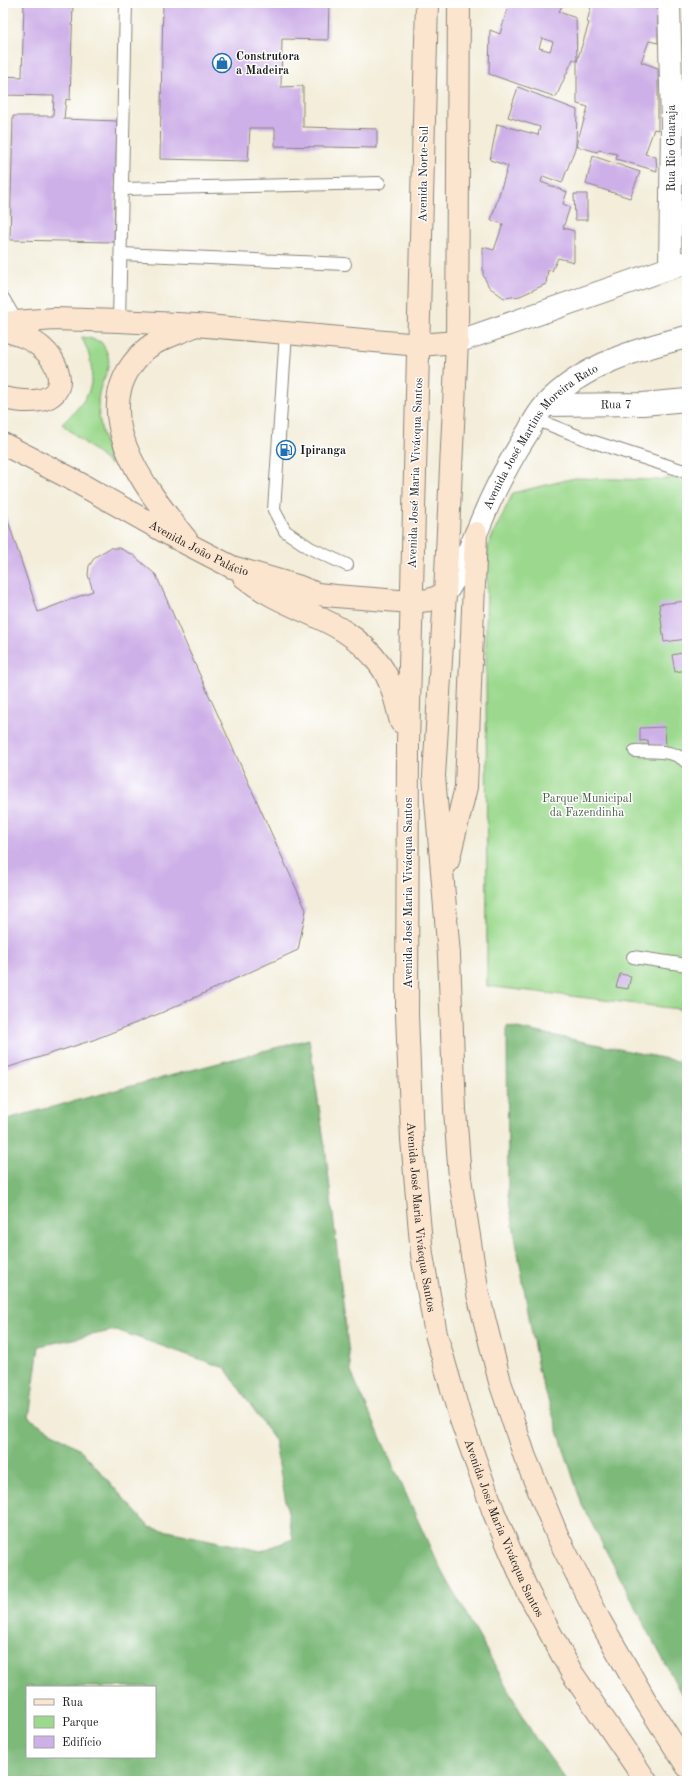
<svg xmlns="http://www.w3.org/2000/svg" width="690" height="1784" font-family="'Old Standard TT',serif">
	<rect width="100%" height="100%" fill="#fff"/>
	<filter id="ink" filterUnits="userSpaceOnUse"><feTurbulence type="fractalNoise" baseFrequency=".025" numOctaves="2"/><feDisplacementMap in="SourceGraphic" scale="8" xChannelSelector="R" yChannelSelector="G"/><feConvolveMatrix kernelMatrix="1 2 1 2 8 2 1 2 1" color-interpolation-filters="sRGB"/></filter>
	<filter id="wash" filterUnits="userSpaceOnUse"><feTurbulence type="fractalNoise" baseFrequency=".012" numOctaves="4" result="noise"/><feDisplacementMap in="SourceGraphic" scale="16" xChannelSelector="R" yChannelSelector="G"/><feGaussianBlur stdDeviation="0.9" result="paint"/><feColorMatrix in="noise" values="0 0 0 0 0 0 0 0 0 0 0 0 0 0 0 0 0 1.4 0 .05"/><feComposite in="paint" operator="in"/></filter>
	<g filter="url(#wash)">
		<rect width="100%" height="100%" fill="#f3edd9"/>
		<g fill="#9cd98e" stroke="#5c7a55">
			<path d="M81 337 89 338 101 342C120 368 98 376 98 403 98 424 106 445 111 465L62 424C71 415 81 406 87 395 96 378 91 353 81 337Z"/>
			<path d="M687 477V1010L487 986 486 624 488 545 513 493 575 478 655 480Z"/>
		</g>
		<g fill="#7db979" stroke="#4c6a4a" fill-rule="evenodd">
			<path d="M507 1026 687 1063V1705L582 1505 538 1369 508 1195Z"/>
			<path d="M309 1039 326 1154 351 1372 434 1556 534 1736 567 1781H3V1120ZM116 1330 225 1368 274 1439 293 1539 261 1551 149 1527 81 1450 29 1418 39 1346ZM27 1687H155V1757H27Z"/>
		</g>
		<g id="blocks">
			<g fill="#ceb0e8" fill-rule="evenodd">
				<path d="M24 3H73L70 100 66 99 64 119 117 121 114 242 10 240 13 116H53L54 96 3 95 4 76 22 77Z"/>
				<path d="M163 3H329L328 40 282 39 281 87 303 86V127L377 129V148L275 146V128H250L248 161 160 159Z"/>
				<path d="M509 3H531L539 6 540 3H563L559 12 576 18 577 61 573 59 556 97 489 74 490 30 500 34ZM542 38 553 42 550 51 539 48Z"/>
				<path d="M592 3H658V43L649 41 641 62 658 68V130L654 129 645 154 656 157 657 171 616 159 617 154 599 150 597 152 576 146 588 107 577 104V61L589 23 587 22Z"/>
				<path d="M518 87 577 110 576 146 562 183 543 176 541 182 567 192 563 204 570 207 563 228 574 231V262L558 258 552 271 548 270 546 284 520 296 504 298 489 287 483 275V247L494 250 503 224 491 220 508 166 490 160 497 124 538 135 540 127 508 117Z"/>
				<path d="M593 156 640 172 630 198 586 184Z"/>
				<path d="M574 194H587V220H575Z"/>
				<path d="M3 506 38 612 93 591 88 575 89 566 95 557 110 548H119L133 555 156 575 189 651 306 910 298 950 161 1013 93 1040 3 1069Z"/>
				<path d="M687 601V639L664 642 659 604Z"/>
				<path d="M687 652V670L675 672 672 655Z"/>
				<path d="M665 727 666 748 649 749 648 740 640 741V728Z"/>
				<path d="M620 974 631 976 628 989 616 987Z"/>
			</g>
		</g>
	</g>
	<g filter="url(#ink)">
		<use href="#blocks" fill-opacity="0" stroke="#88847a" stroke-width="1"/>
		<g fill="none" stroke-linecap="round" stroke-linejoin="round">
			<g stroke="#88847a" stroke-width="14">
				<g id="service">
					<path d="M122 189 379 183"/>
					<path d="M121 254 345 264"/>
					<path d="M3 298 17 322"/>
					<path d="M119 321 126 3"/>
					<path d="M286 333 274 510 285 531 310 548 347 565"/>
					<path d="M535 419 588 440 687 472"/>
					<path d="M635 751C652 752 675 749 687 763"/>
					<path d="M633 957 687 965"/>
				</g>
			</g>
			<g stroke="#88847a" stroke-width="24">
				<g id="minor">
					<path d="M669 3 672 125 670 268"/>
					<path id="s1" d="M546 405 643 404 687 400"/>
				</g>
			</g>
			<g stroke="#88847a" stroke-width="24">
				<g id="tertiary">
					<path d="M457 342 687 262"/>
					<path id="s2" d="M445 594C465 565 476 532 490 501 501 477 514 454 528 432 533 422 539 412 546 404 583 365 637 349 687 337"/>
				</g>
			</g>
			<g stroke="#88847a" stroke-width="24">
				<g id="secondary">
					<path id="s3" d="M427 3 408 744 407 1015 412 1139 422 1255 436 1334 460 1417 494 1513 528 1592 572 1673 646 1781"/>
					<path d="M459 3 457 342 445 594 434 776 449 955 455 1110 460 1178 478 1294 500 1382 525 1457 558 1537 600 1621 645 1700 687 1766"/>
					<path d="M3 323 54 319 119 321 196 325 419 345 457 342"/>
					<path d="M3 330C17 334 31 338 42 348 55 359 69 386 49 397 36 404 17 401 3 398"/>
					<path id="s4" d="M3 444 68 477 174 537 232 567 297 586 317 594 336 596 411 602 429 600 445 594"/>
					<path d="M186 539C145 488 81 409 145 350 157 339 177 334 192 327"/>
					<path d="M244 577C289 614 345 615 380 665 392 681 396 703 401 722"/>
					<path d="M448 861 466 787 476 533"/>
				</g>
			</g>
			<use href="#service" stroke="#fff" stroke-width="12"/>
			<use href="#minor" stroke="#fff" stroke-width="22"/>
			<use href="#tertiary" stroke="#fff" stroke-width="22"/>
			<use href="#secondary" stroke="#fce5cf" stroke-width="22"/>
		</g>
	</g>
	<defs>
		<g id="shop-ring" transform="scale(1)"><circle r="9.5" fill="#fff" stroke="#1f6fb2" stroke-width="1.5"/><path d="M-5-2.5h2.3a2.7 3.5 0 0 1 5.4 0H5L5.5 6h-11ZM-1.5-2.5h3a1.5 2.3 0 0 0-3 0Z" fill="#1f6fb2"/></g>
		<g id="fuel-ring" transform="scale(1)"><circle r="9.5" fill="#fff" stroke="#1f6fb2" stroke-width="1.5"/><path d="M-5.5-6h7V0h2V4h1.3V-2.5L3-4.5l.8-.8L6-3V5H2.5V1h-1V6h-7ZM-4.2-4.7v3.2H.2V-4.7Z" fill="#1f6fb2"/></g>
	</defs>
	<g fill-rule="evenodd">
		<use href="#shop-ring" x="222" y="63"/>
		<use href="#fuel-ring" x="286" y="450"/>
	</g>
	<g text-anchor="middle" stroke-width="3" stroke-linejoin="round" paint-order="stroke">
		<g font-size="12" font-weight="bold" fill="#1c1c1c" stroke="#fff" text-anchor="start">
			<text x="236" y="60">Construtora<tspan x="236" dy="14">a Madeira</tspan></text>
			<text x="300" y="454">Ipiranga</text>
		</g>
		<g font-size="12" fill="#1c1c1c" stroke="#fff">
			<text transform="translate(671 148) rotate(-90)" y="4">Rua Rio Guaraja</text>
			<text transform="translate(423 174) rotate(-89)" y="4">Avenida Norte-Sul</text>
			<text dy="4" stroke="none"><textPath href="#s1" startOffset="70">Rua 7</textPath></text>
			<text dy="4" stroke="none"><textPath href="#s2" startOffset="187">Avenida José Martins Moreira Rato</textPath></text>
			<text transform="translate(415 473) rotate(-88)" y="4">Avenida José Maria Vivácqua Santos</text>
			<text dy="4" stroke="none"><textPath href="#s4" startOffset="222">Avenida João Palácio</textPath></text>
			<text transform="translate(408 893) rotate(-90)" y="4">Avenida José Maria Vivácqua Santos</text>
			<text dy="4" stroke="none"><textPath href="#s3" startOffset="1215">Avenida José Maria Vivácqua Santos</textPath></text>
			<text dy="4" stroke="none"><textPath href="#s3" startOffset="1539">Avenida José Maria Vivácqua Santos</textPath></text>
		</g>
		<g font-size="12" fill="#495e44" stroke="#fff">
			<text x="587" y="802">Parque Municipal<tspan x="587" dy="14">da Fazendinha</tspan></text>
		</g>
	</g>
	<rect width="690" height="1784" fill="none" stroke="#fff" stroke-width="16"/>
	<rect x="26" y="1686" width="130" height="72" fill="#ffffff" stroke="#a4a4a4"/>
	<rect x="34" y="1699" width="20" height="6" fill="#fce5cf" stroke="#a4a4a4"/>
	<text x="62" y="1706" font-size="12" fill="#1c1c1c">Rua</text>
	<rect x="34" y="1716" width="20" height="12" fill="#9cd98e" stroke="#a4a4a4"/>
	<text x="62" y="1726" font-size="12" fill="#1c1c1c">Parque</text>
	<rect x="34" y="1736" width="20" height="12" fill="#ceb0e8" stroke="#a4a4a4"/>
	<text x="62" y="1746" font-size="12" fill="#1c1c1c">Edifício</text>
</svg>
